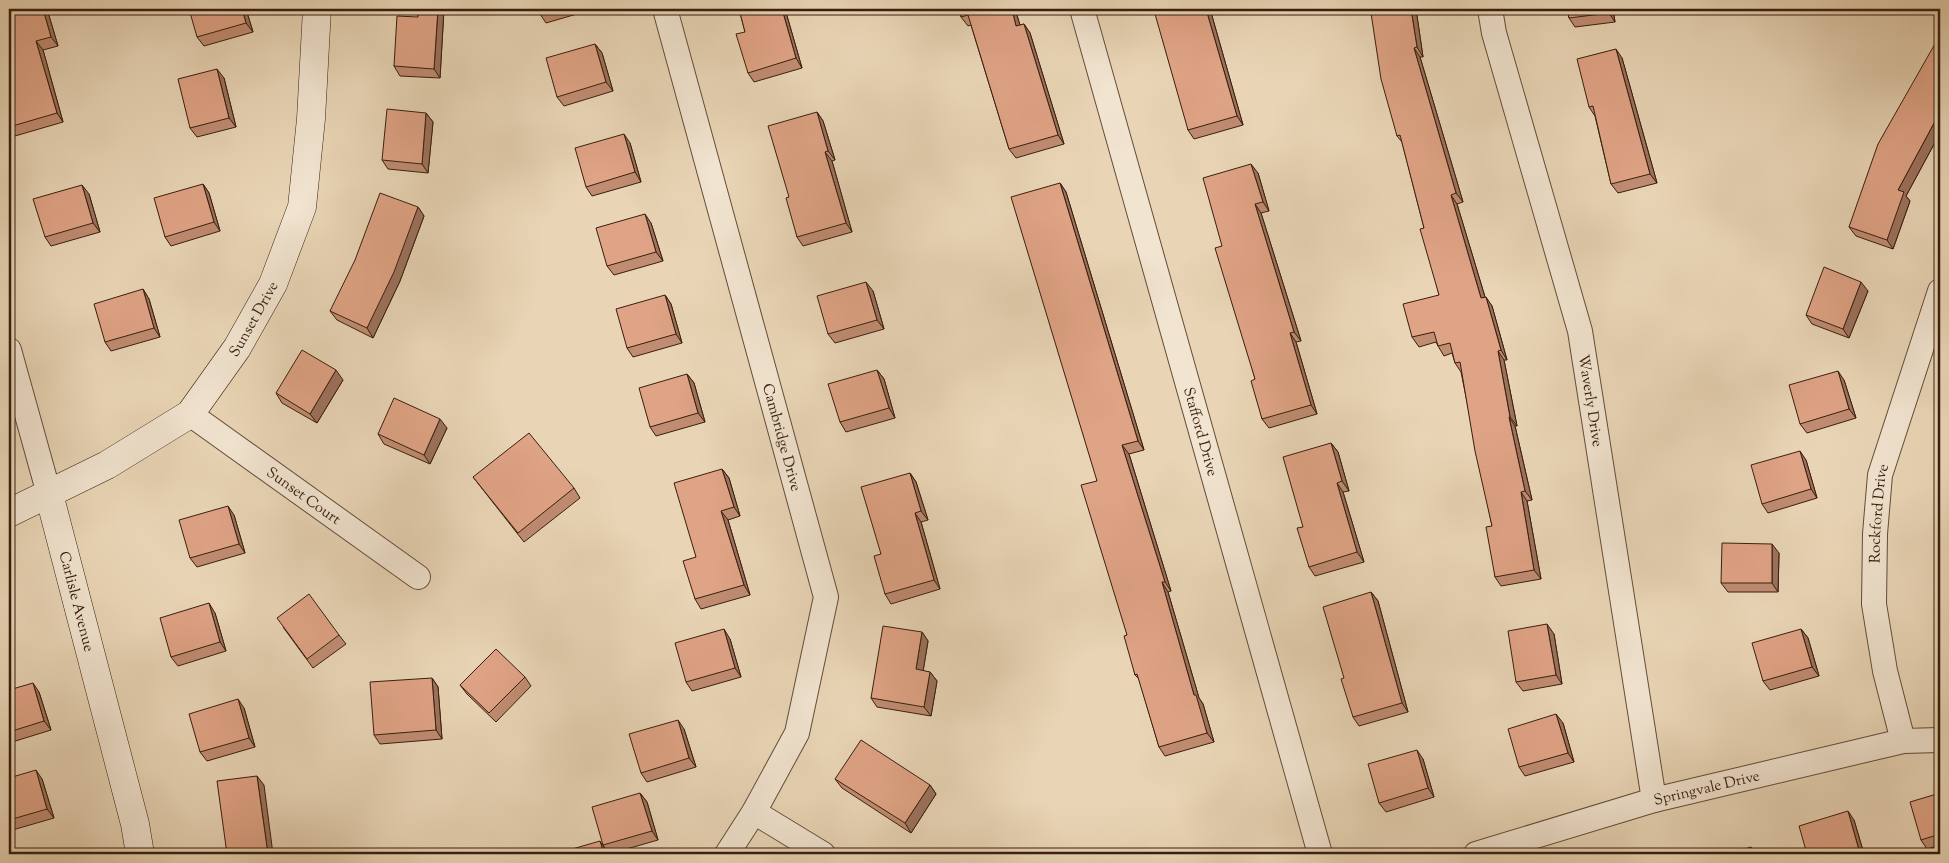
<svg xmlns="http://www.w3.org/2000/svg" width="1949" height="863" font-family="'Sorts Mill Goudy',serif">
	<rect width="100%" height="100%" fill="#e9d5b6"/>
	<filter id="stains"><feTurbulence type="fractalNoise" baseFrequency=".004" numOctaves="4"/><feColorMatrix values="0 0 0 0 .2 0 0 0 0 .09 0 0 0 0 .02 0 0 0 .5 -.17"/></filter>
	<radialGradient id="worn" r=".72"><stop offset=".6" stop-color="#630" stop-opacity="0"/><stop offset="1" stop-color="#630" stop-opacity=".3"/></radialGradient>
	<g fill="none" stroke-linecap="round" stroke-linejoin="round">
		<g stroke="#644c38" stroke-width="26">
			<g id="street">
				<path id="s1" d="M665 9 826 597 797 733 754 812 727 854"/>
				<path id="s2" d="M1082 9 1320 854"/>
				<path id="s3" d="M1490 9 1494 33 1580 331 1654 800"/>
				<path d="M9 350 49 494"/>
				<path id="s4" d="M190 414 418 577"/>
				<path id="s5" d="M1903 741 1885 671 1874 604 1875 534 1880 475 1940 291"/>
				<path d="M754 812 823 854"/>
				<path id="s6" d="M1476 854 1654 800 1903 741 1940 740"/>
			</g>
		</g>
		<g stroke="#381e0e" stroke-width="29">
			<g id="secondary">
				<path id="s7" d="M49 494 135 824 140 854"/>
				<path id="s8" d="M9 513 107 465 190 414 237 348 273 284 302 207 311 119 317 9"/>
			</g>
		</g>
		<use href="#street" stroke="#f1e4d0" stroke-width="24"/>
		<use href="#secondary" stroke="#f1e4d0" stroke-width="28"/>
	</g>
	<g fill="#c08c72" stroke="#381e0e">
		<path d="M47 9 58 46 43 50 63 122 15 136 9 127Z"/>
		<path d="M246 9 253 32 204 46 197 37Z"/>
		<path d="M418 9H444L440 78 400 76 394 66 418 17Z"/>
		<path d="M539 9H594L546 23 540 14Z"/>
		<path d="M739 9H785L802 68 754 82 748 73 745 32Z"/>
		<path d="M959 9H1015L1020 25 1024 24 1030 33 1064 144 1016 158 1009 149 971 25 968 26 961 17Z"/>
		<path d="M1173 9H1210L1243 125 1194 139 1188 130Z"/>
		<path d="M1416 9 1423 57H1420L1463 202 1457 204 1485 297 1492 306 1507 360H1504L1517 426H1515L1532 500 1527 501 1541 579 1501 586 1495 577 1492 526 1461 372 1455 363 1452 353 1444 356 1438 346 1436 342 1419 347 1412 337 1439 295 1424 228 1402 142 1397 136Z"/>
		<path d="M1567 9H1613L1615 22 1575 27 1569 18Z"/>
		<path d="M1940 35V133L1906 196 1910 201 1893 249 1856 236 1849 227Z"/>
		<path d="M595 44 602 53 613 91 564 106 557 97Z"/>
		<path d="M1622 58 1657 183 1618 193 1611 184 1595 116 1589 107Z"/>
		<path d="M224 78 236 127 197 137 190 128Z"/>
		<path d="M817 112 823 121 835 160 832 161 852 232 803 246 797 237 789 197Z"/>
		<path d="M426 113 433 122 428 173 388 169 382 160Z"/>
		<path d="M630 143 641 182 592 196 586 187Z"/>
		<path d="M1258 173 1269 211 1261 213 1301 341 1296 342 1317 414 1269 428 1262 419 1255 379 1222 246Z"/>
		<path d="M1060 183 1066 192 1144 450 1129 454 1171 591 1168 592 1199 698 1203 704 1214 742 1165 756 1159 747 1139 679 1135 675 1097 481Z"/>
		<path d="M203 184 209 193 220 231 171 246 165 237Z"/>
		<path d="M89 194 100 232 51 246 45 237Z"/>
		<path d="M418 207 424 216 400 281 373 338 337 320 330 311Z"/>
		<path d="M651 223 663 261 614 275 607 266Z"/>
		<path d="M143 289 149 299 160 337 111 351 105 342Z"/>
		<path d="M873 291 884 329 835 343 828 334Z"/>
		<path d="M1868 291 1849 338 1812 324 1806 315Z"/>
		<path d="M665 295 671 304 682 343 633 357 627 348Z"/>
		<path d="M877 370 884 379 895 418 846 432 840 422Z"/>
		<path d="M687 374 694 383 705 422 656 436 650 427Z"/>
		<path d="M343 380 317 423 282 403 276 393Z"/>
		<path d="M1844 380 1856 418 1807 433 1800 424Z"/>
		<path d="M447 428 430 464 384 444 378 434Z"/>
		<path d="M1331 443 1338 452 1349 491 1343 492 1364 562 1315 576 1309 567 1303 527Z"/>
		<path d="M1806 460 1817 498 1768 513 1762 504Z"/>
		<path d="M722 469 729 478 740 516 728 520 750 595 701 609 695 599 696 557Z"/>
		<path d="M910 473 916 482 928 520 921 522 940 589 891 604 885 594 881 554Z"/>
		<path d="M473 477 574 488 580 498 524 542Z"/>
		<path d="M234 515 245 553 197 567 190 558Z"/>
		<path d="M1779 553 1778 592H1728L1721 583Z"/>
		<path d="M1371 592 1378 601 1408 712 1359 726 1353 717Z"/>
		<path d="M215 613 226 651 178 666 171 657Z"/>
		<path d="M283 627 339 635 346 644 313 668Z"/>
		<path d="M1801 629 1808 638 1819 676 1770 690 1763 681Z"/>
		<path d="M922 632 928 641 923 671 930 672 937 681 931 716 877 707 871 698Z"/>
		<path d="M1554 634 1562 684 1523 691 1516 682Z"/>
		<path d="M730 639 741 677 692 691 686 682Z"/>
		<path d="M525 677 531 686 496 722 467 694 460 685Z"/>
		<path d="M432 678 438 687 442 739 380 744 374 735Z"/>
		<path d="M9 690 39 692 51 730 9 743Z"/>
		<path d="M244 708 255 747 207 761 200 752Z"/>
		<path d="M1563 723 1574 762 1525 776 1519 767Z"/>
		<path d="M684 729 696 767 647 782 641 773Z"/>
		<path d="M1423 759 1434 797 1386 812 1379 803Z"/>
		<path d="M9 778 42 779 54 818 9 831Z"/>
		<path d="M835 779 930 785 936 794 911 833 842 788Z"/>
		<path d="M640 793 647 802 658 840 609 854 603 845Z"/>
		<path d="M1940 793V845L1927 849 1921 840Z"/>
		<path d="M1854 820 1864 854H1807Z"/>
	</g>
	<g fill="#9c725d" stroke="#381e0e">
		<path d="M43 9H47L58 46 51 37Z"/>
		<path d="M242 9H246L253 32 246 23Z"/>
		<path d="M438 9H444L440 78 434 69Z"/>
		<path d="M782 9H785L802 68 796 58Z"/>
		<path d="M1012 9H1015L1023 35 1016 26Z"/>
		<path d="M1206 9H1210L1243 125 1237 116Z"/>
		<path d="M1411 9H1416L1423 57 1417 47Z"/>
		<path d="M1608 9H1613L1615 22 1609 13Z"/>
		<path d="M1024 24 1030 33 1064 144 1058 135Z"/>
		<path d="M36 41 43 50 63 122 57 113Z"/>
		<path d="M595 44 602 53 613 91 606 82Z"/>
		<path d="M1414 48 1420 57 1463 202 1456 193Z"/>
		<path d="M1616 49 1622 58 1657 183 1650 174Z"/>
		<path d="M217 69 224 78 236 127 229 118Z"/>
		<path d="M817 112 823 121 835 160 828 151Z"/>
		<path d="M1940 112V133L1906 196 1910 201 1893 249 1887 240 1898 190Z"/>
		<path d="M426 113 433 122 428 173 422 164Z"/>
		<path d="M624 134 630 143 641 182 635 172Z"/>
		<path d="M825 152 832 161 852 232 846 223Z"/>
		<path d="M1251 164 1258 173 1269 211 1263 202Z"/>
		<path d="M1060 183 1066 192 1144 450 1138 441Z"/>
		<path d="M203 184 209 193 220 231 214 222Z"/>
		<path d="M82 185 89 194 100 232 93 223Z"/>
		<path d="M1451 195 1457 204 1488 307 1481 298Z"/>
		<path d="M1255 204 1261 213 1301 341 1294 332Z"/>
		<path d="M418 207 424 216 400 281 373 338 367 328Z"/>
		<path d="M645 214 651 223 663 261 656 252Z"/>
		<path d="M866 282 873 291 884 329 877 320Z"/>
		<path d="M1861 282 1868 291 1849 338 1843 329Z"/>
		<path d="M143 289 149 299 160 337 154 328Z"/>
		<path d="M665 295 671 304 682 343 676 334Z"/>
		<path d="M1486 297 1492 306 1507 360 1501 350Z"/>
		<path d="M1290 333 1296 342 1317 414 1311 405Z"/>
		<path d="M1498 351 1504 360 1517 426 1510 417Z"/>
		<path d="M336 370 343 380 317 423 310 414Z"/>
		<path d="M877 370 884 379 895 418 889 408Z"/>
		<path d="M1838 371 1844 380 1856 418 1849 409Z"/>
		<path d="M687 374 694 383 705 422 698 413Z"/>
		<path d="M1509 417 1515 426 1532 500 1525 491Z"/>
		<path d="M440 419 447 428 430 464 424 455Z"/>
		<path d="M1331 443 1338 452 1349 491 1342 481Z"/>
		<path d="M1122 445 1129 454 1171 591 1165 582Z"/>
		<path d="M1800 451 1806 460 1817 498 1811 489Z"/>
		<path d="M722 469 729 478 740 516 734 507Z"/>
		<path d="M910 473 916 482 928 520 921 511Z"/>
		<path d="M1337 483 1343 492 1364 562 1357 552Z"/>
		<path d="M1521 492 1527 501 1541 579 1534 570Z"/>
		<path d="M228 506 234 515 245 553 239 544Z"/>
		<path d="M721 511 728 520 750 595 744 585Z"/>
		<path d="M915 513 921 522 940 589 934 580Z"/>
		<path d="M1772 544 1779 553 1778 592 1772 583Z"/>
		<path d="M1162 582 1168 592 1199 698 1203 704 1214 742 1207 733 1194 695Z"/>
		<path d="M1371 592 1378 601 1408 712 1402 703Z"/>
		<path d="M209 603 215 613 226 651 220 642Z"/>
		<path d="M1547 624 1554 634 1562 684 1556 675Z"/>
		<path d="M724 629 730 639 741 677 735 668Z"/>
		<path d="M1801 629 1808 638 1819 676 1812 667Z"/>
		<path d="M922 632 928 641 922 678 916 669Z"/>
		<path d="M930 672 937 681 931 716 924 707Z"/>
		<path d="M432 678 438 687 442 739 436 730Z"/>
		<path d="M33 683 39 692 51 730 44 721Z"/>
		<path d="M238 699 244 708 255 747 249 738Z"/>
		<path d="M1556 714 1563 723 1574 762 1568 753Z"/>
		<path d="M678 720 684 729 696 767 689 758Z"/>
		<path d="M1417 750 1423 759 1434 797 1428 788Z"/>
		<path d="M36 770 42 779 54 818 47 809Z"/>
		<path d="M257 776 264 785 273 854H268Z"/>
		<path d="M930 785 936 794 911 833 905 823Z"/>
		<path d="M640 793 647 802 658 840 652 831Z"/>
		<path d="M1848 811 1854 820 1864 854H1862L1859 850Z"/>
		<path d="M600 841 606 850 608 854H604Z"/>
		<path d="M1751 847 1757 854H1754Z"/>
	</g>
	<g fill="#dfa385" stroke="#381e0e">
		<path d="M9 9H43L51 37 36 41 57 113 9 127V85L12 84 9 71Z"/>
		<path d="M189 9H242L246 23 197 37Z"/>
		<path d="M418 9H438L434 69 394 66 397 16 418 17Z"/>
		<path d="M539 9H557L540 14Z"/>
		<path d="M739 9H782L796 58 748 73 736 34 745 32Z"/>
		<path d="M959 9H1012L1016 26 1024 24 1058 135 1009 149 968 15 961 17Z"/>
		<path d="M1173 9H1206L1237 116 1188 130 1155 14Z"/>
		<path d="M1371 9H1411L1417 47 1414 48 1456 193 1451 195 1481 298 1486 297 1501 350 1498 351 1510 417H1509L1525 491 1521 492 1534 570 1495 577 1486 527 1492 526 1475 451 1460 362 1455 363 1450 343 1438 346 1434 332 1412 337 1403 304 1439 295 1420 229 1424 228 1400 135 1397 136 1381 79 1371 13Z"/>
		<path d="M1567 9H1608L1609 13 1569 18Z"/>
		<path d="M1940 35V112L1898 190 1904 192 1887 240 1849 227 1878 144Z"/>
		<path d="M595 44 606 82 557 97 546 58Z"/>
		<path d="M1616 49 1650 174 1611 184 1593 106 1589 107 1577 59Z"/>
		<path d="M217 69 229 118 190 128 178 79Z"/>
		<path d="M387 109 426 113 422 164 382 160Z"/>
		<path d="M817 112 828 151 825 152 846 223 797 237 786 198 789 197 768 126Z"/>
		<path d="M624 134 635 172 586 187 575 148Z"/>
		<path d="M1251 164 1263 202 1255 204 1294 332 1290 333 1311 405 1262 419 1251 381 1255 379 1215 248 1222 246 1203 178Z"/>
		<path d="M1060 183 1138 441 1122 445 1165 582H1162L1194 695H1196L1207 733 1159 747 1137 674 1135 675 1124 636 1127 635 1081 485 1097 481 1011 197Z"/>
		<path d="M203 184 214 222 165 237 154 198Z"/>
		<path d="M82 185 93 223 45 237 33 199Z"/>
		<path d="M380 193 418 207 394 272 367 328 330 311 355 260Z"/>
		<path d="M645 214 656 252 607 266 596 228Z"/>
		<path d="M1824 267 1861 282 1843 329 1806 315Z"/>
		<path d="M866 282 877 320 828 334 817 296Z"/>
		<path d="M143 289 154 328 105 342 94 304Z"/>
		<path d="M665 295 676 334 627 348 616 309Z"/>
		<path d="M302 350 336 370 310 414 276 393Z"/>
		<path d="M877 370 889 408 840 422 828 384Z"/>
		<path d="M1838 371 1849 409 1800 424 1789 385Z"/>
		<path d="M687 374 698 413 650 427 639 388Z"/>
		<path d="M394 398 440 419 424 455 378 434Z"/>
		<path d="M529 433 574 488 518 533 473 477Z"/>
		<path d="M1331 443 1342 481 1337 483 1357 552 1309 567 1297 528 1303 527 1283 457Z"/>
		<path d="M1800 451 1811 489 1762 504 1751 465Z"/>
		<path d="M722 469 734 507 721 511 744 585 695 599 683 561 696 557 674 483Z"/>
		<path d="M910 473 921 511 915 513 934 580 885 594 874 556 881 554 861 487Z"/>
		<path d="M228 506 239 544 190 558 179 520Z"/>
		<path d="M1722 543 1772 544V583H1721Z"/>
		<path d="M1371 592 1402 703 1353 717 1341 679 1344 678 1323 607Z"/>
		<path d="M309 594 339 635 307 659 277 618Z"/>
		<path d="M209 603 220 642 171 657 160 618Z"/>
		<path d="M1547 624 1556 675 1516 682 1508 631Z"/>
		<path d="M883 626 922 632 916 669 930 672 924 707 871 698Z"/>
		<path d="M724 629 735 668 686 682 675 643Z"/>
		<path d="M1801 629 1812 667 1763 681 1752 643Z"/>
		<path d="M496 649 525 677 489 713 460 685Z"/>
		<path d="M432 678 436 730 374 735 370 682Z"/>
		<path d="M33 683 44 721 9 732V690Z"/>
		<path d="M238 699 249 738 200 752 189 714Z"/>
		<path d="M1556 714 1568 753 1519 767 1508 729Z"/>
		<path d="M678 720 689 758 641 773 629 734Z"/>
		<path d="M861 740 930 785 905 823 835 779Z"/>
		<path d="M1417 750 1428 788 1379 803 1368 764Z"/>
		<path d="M36 770 47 809 9 820V778Z"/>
		<path d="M257 776 268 854H227L217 781Z"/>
		<path d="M640 793 652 831 603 845 592 807Z"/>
		<path d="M1940 793V834L1921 840 1910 802Z"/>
		<path d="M1848 811 1859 850 1843 854H1807L1799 826Z"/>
		<path d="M600 841 604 854H555Z"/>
		<path d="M1751 847 1754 854H1727Z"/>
	</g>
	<g text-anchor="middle" stroke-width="4" stroke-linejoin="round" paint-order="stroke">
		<g font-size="15" fill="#381e0e" stroke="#f1e4d0">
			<text dy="5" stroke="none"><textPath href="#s8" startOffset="321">Sunset Drive</textPath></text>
			<text dy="5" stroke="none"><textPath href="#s3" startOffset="405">Waverly Drive</textPath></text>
			<text dy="5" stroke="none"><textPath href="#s2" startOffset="439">Stafford Drive</textPath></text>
			<text dy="5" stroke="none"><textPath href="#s1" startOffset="444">Cambridge Drive</textPath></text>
			<text dy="5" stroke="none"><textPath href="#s4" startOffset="140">Sunset Court</textPath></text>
			<text dy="5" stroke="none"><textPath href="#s5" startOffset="231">Rockford Drive</textPath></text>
			<text dy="5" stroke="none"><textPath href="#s7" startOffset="111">Carlisle Avenue</textPath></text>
			<text dy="5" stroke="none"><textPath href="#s6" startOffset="240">Springvale Drive</textPath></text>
		</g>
	</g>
	<rect width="1949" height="863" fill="none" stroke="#e9d5b6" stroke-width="30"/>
	<rect x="10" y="10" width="1929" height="843" fill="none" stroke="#381e0e" stroke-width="2.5"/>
	<rect x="15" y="15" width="1919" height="833" fill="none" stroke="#381e0e"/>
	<rect width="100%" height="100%" filter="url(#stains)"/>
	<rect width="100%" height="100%" fill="url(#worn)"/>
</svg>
